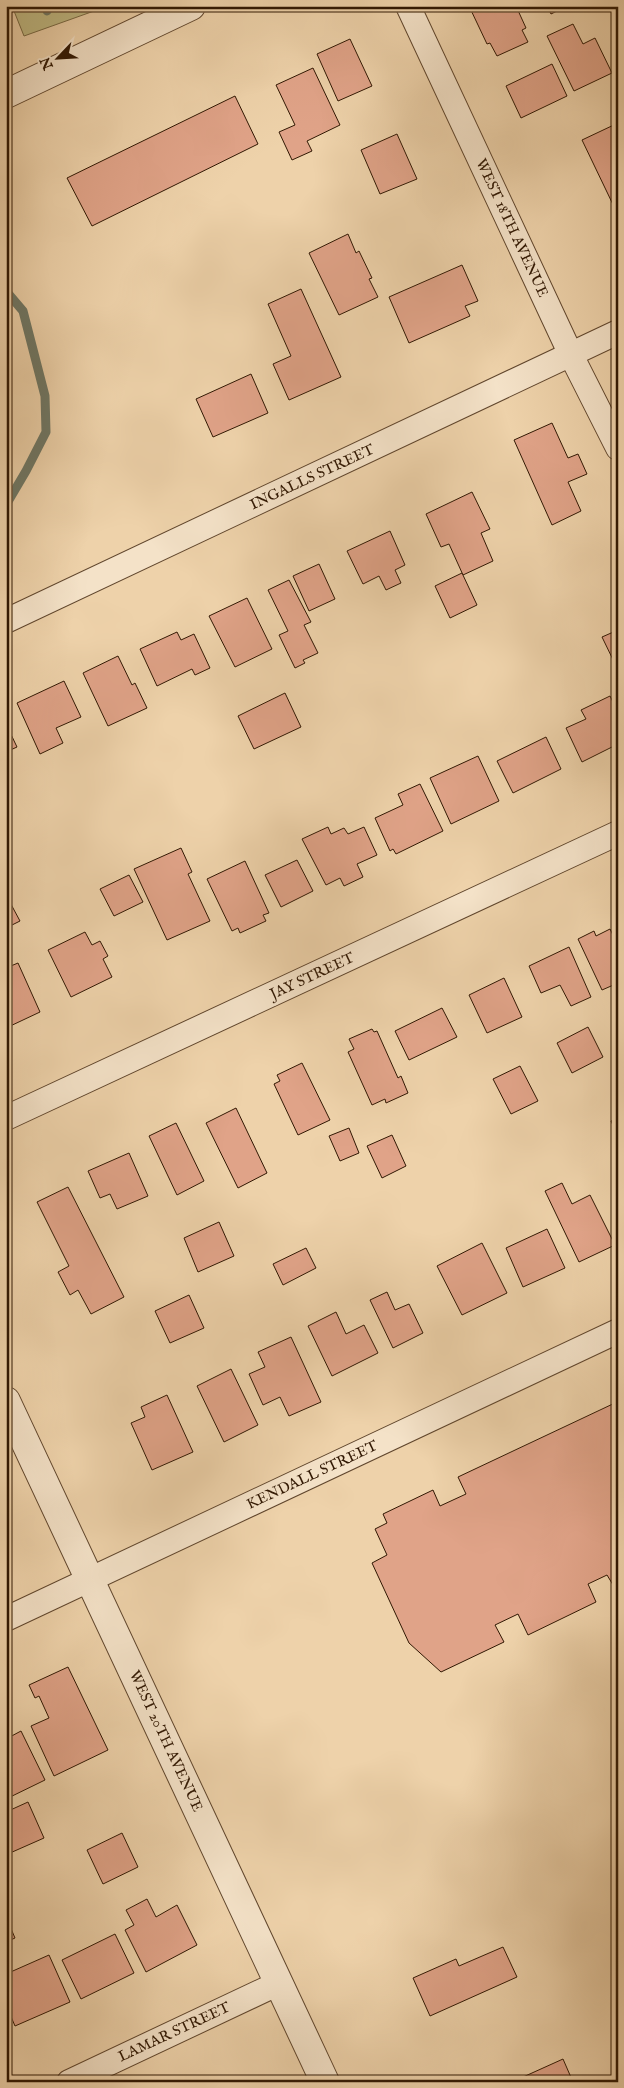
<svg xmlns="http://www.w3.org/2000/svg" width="624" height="2088" font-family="'IM FELL English',serif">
	<rect width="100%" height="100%" fill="#eed2aa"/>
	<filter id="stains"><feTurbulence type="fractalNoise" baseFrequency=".004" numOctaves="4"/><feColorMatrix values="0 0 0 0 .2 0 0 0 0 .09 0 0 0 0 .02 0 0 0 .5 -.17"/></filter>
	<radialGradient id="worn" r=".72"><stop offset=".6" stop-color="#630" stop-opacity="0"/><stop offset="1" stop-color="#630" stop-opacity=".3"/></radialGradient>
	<path fill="#c0ba84" stroke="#786944" d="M 12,6 L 108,6 L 24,36 Z"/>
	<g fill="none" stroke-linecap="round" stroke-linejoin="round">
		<g stroke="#6f7866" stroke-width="9">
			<path d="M 47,11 L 50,6"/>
			<path d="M 6,291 L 23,311 L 45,396 L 46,432 L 26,471 L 6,505"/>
		</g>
	</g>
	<g fill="#e0a388" stroke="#311803">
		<path d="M 469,6 L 516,6 L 526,28 L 522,30 L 528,42 L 497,56 L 490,43 L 487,44 Z"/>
		<path d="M 547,6 L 567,6 L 551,14 Z"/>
		<path d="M 573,24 L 583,44 L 595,38 L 612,73 L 574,91 L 547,36 Z"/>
		<path d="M 350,39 L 372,86 L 338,101 L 317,54 Z"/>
		<path d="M 552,64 L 567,96 L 521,118 L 506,86 Z"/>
		<path d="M 313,68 L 340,125 L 307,141 L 312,151 L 292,160 L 279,132 L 295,125 L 276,85 Z"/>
		<path d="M 235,96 L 258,144 L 92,226 L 67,178 Z"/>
		<path d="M 618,123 L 618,215 L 582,140 Z"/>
		<path d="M 397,134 L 417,179 L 380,194 L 361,150 Z"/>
		<path d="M 348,234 L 356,253 L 359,251 L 372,278 L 369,279 L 378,297 L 339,315 L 309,253 Z"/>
		<path d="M 462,265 L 478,301 L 465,306 L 470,316 L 409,343 L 389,297 Z"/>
		<path d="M 301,289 L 341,377 L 289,400 L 273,364 L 291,356 L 268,304 Z"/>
		<path d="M 251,374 L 268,413 L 213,437 L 196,399 Z"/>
		<path d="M 552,423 L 568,458 L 578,454 L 587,474 L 568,482 L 581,511 L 552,525 L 514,440 Z"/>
		<path d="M 472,492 L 490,529 L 481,533 L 493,561 L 463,575 L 449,544 L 441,547 L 426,514 Z"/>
		<path d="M 390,531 L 405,565 L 395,570 L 401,583 L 386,590 L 379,576 L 363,584 L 347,551 Z"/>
		<path d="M 319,564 L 335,599 L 309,611 L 293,576 Z"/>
		<path d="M 462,573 L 477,605 L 450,618 L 435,586 Z"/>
		<path d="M 289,580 L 311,622 L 304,625 L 318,653 L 303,660 L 305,663 L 295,668 L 279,635 L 288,631 L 268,590 Z"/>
		<path d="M 247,598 L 272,649 L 235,667 L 209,616 Z"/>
		<path d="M 618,630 L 618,670 L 602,637 Z"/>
		<path d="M 177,632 L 181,640 L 194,634 L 210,668 L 195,675 L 192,669 L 157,686 L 140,649 Z"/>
		<path d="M 118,656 L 132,685 L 135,683 L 147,708 L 108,726 L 83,673 Z"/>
		<path d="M 64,681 L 81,717 L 56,728 L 63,743 L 40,754 L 17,703 Z"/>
		<path d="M 285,693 L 301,727 L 254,749 L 238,716 Z"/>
		<path d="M 610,696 L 618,712 L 618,744 L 582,762 L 566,728 L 586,719 L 581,710 Z"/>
		<path d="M 6,724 L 17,747 L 6,752 Z"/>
		<path d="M 546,737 L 561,769 L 513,793 L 497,761 Z"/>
		<path d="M 478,756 L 499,801 L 451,824 L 430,778 Z"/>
		<path d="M 420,784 L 443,831 L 396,854 L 393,849 L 390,851 L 375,818 L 403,805 L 398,794 Z"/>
		<path d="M 328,827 L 331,834 L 344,828 L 348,834 L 364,827 L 377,855 L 357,864 L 363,877 L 344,886 L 340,878 L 326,885 L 302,839 Z"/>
		<path d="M 181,848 L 192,872 L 188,874 L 210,921 L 167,940 L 134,869 Z"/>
		<path d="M 297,860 L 313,891 L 281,907 L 265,875 Z"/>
		<path d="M 245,861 L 269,913 L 263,915 L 266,921 L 240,933 L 238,928 L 232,931 L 207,879 Z"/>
		<path d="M 129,875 L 143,902 L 114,916 L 100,889 Z"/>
		<path d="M 6,895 L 20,921 L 6,928 Z"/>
		<path d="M 610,929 L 618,945 L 618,983 L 602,990 L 578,939 L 594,931 L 596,936 Z"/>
		<path d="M 85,932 L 92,945 L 100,941 L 108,956 L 103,959 L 112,977 L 71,997 L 48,950 Z"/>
		<path d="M 569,947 L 591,997 L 571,1006 L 560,985 L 541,993 L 529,966 Z"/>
		<path d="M 18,963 L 40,1012 L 6,1028 L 6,968 Z"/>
		<path d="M 504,978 L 522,1017 L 487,1033 L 469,995 Z"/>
		<path d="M 442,1008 L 457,1037 L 409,1060 L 395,1031 Z"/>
		<path d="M 588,1027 L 603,1057 L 572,1073 L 557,1043 Z"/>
		<path d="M 372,1029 L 374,1032 L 377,1031 L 398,1078 L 401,1076 L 408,1093 L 386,1103 L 385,1099 L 372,1105 L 348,1052 L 354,1049 L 349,1039 Z"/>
		<path d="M 302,1063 L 330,1120 L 298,1135 L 274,1084 L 280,1081 L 277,1075 Z"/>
		<path d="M 520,1066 L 538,1101 L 511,1114 L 493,1079 Z"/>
		<path d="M 236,1108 L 267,1173 L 238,1188 L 206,1123 Z"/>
		<path d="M 618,1118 L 618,1136 L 611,1121 Z"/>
		<path d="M 176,1123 L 204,1181 L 177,1195 L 149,1136 Z"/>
		<path d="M 349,1128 L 359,1153 L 340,1161 L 329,1136 Z"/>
		<path d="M 392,1135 L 406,1166 L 382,1178 L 367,1146 Z"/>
		<path d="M 129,1153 L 148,1196 L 117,1209 L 110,1194 L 100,1198 L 88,1171 Z"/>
		<path d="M 562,1183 L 572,1204 L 590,1195 L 615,1245 L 579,1262 L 545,1191 Z"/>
		<path d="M 68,1187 L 124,1297 L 91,1314 L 78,1290 L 70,1295 L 58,1272 L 69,1266 L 37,1202 Z"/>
		<path d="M 219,1222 L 234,1256 L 198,1272 L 184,1238 Z"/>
		<path d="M 547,1229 L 565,1268 L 523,1287 L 506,1248 Z"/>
		<path d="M 482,1243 L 507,1293 L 462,1315 L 437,1266 Z"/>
		<path d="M 306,1248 L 316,1268 L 283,1285 L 273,1264 Z"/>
		<path d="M 387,1292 L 395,1310 L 409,1304 L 423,1333 L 393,1348 L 370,1300 Z"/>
		<path d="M 189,1295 L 204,1328 L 170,1343 L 155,1311 Z"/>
		<path d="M 336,1312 L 346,1334 L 364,1325 L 378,1353 L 332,1376 L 308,1326 Z"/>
		<path d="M 291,1337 L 321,1402 L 289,1416 L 280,1397 L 263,1405 L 249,1374 L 265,1367 L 258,1352 Z"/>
		<path d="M 231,1369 L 258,1425 L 224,1442 L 197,1386 Z"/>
		<path d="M 167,1395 L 193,1452 L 152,1470 L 131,1423 L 145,1417 L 141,1407 Z"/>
		<path d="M 617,1402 L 618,1593 L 607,1575 L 588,1584 L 596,1602 L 528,1635 L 518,1614 L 495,1625 L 504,1642 L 441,1672 L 409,1643 L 372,1563 L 387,1555 L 375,1529 L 387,1523 L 383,1514 L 433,1490 L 440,1506 L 466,1494 L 458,1477 Z"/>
		<path d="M 68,1667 L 108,1750 L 54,1776 L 31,1726 L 49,1718 L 39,1696 L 35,1698 L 29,1685 Z"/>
		<path d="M 21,1731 L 45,1780 L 6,1799 L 6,1739 Z"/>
		<path d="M 28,1802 L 44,1838 L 10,1853 L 6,1843 L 6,1812 Z"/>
		<path d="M 122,1833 L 138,1867 L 103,1884 L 87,1850 Z"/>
		<path d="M 147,1899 L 156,1917 L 177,1905 L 197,1945 L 146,1972 L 125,1930 L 134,1925 L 126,1910 Z"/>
		<path d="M 6,1917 L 15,1938 L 6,1942 Z"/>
		<path d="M 115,1934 L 134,1973 L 81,1999 L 62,1960 Z"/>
		<path d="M 503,1947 L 517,1977 L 430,2016 L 413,1978 L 456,1959 L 459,1966 Z"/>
		<path d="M 49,1955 L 70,2002 L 15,2026 L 6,2005 L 6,1974 Z"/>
		<path d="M 563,2059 L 573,2082 L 512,2082 Z"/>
	</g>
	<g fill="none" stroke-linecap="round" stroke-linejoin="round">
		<defs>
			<g id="minor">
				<path d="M 408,6 L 571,355 L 618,448"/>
				<path d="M 6,621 L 618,332"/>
				<path d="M 6,1118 L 618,833"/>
				<path d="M 6,1619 L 618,1331"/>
				<path d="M 69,2082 L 279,1983"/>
			</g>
			<g id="tertiary">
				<path d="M 6,94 L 191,6"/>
				<path d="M 6,1401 L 325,2082"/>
			</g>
		</defs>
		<use href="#minor" stroke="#60462d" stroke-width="26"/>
		<use href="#tertiary" stroke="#60462d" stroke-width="30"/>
		<use href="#minor" stroke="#f4e2c8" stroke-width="24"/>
		<use href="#tertiary" stroke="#f4e2c8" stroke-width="28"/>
	</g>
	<g text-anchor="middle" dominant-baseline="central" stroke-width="5" stroke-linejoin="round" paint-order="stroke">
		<g font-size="15" fill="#311803" stroke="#f4e2c8">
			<text transform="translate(512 228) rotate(65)">WEST 18TH AVENUE</text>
			<text transform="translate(312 477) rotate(-25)">INGALLS STREET</text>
			<text transform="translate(312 976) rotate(-25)">JAY STREET</text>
			<text transform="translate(312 1475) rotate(-25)">KENDALL STREET</text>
			<text transform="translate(166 1741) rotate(65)">WEST 20TH AVENUE</text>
			<text transform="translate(174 2032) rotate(-25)">LAMAR STREET</text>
		</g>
	</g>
	<rect width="624" height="2088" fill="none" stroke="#eed2aa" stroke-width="25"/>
	<rect x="8" y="8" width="609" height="2073" fill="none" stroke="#311803" stroke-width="2.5"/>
	<rect x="12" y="12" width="599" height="2063" fill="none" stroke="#311803"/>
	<g transform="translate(58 58) rotate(245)" stroke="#f4e2c8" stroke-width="4" paint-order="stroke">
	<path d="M0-4L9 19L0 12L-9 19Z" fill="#311803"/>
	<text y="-8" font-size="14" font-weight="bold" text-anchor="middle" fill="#311803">N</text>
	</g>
	<rect width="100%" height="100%" filter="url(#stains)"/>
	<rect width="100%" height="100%" fill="url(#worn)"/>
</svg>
